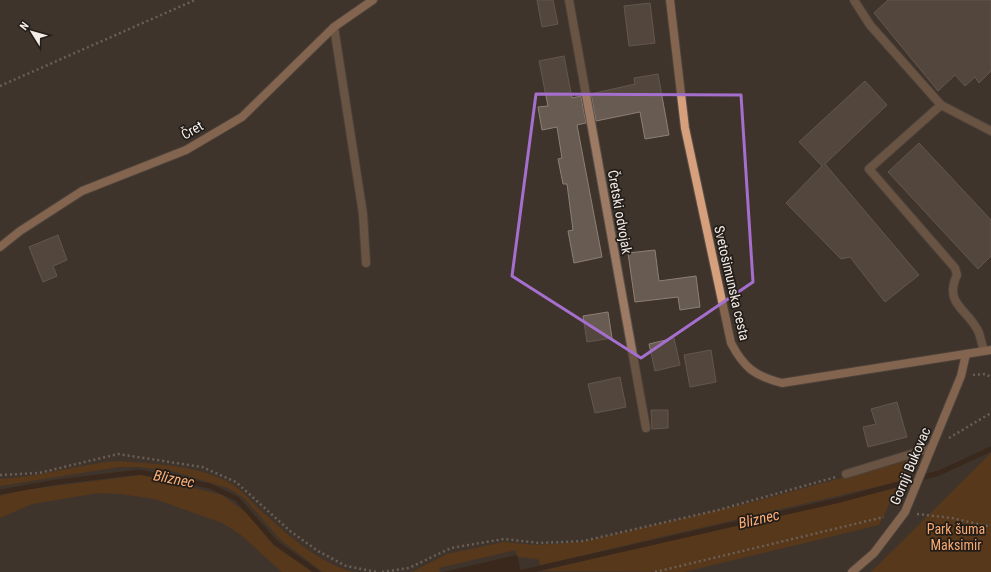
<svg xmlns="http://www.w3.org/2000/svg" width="991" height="572" font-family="'Roboto Condensed',sans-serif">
	<rect width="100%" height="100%" fill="#3f342c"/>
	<g fill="#763c05">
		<path d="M 991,453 L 991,572 L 871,572 Z"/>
		<path d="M 909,460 L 901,481 L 541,565 L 538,559 L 518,557 L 515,550 L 439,568 L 440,572 L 412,572 L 447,554 L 504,542 L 536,545 L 582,542 L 745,504 Z"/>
		<path d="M 116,461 C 152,464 192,464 226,481 C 238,486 249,499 258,508 C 286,533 316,562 353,572 L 323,572 L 281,540 L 244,498 L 228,488 L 172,471 L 138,467 L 119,467 L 0,486 L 0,479 C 39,477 77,465 116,461 Z"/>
		<path d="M 142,475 L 222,495 L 248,514 L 273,545 L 312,572 L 282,572 L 240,534 L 222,523 L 155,499 L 121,494 L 98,493 L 32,504 L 0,518 L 0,496 L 24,490 Z"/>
		<path d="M 897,488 L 879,525 L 684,572 L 541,571 Z"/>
	</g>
	<path fill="#311907" d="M 517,555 L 521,572 L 443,572 Z"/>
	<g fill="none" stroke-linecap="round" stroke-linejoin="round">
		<g stroke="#311907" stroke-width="5">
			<path d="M 0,492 L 57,482 L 139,472 L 210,486 L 237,499 L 276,543 L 317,572"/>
			<path d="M 523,572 L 840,500 L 939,473 L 991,449"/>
		</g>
	</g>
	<g fill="#685b52" stroke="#8d7f76">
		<path d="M 537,0 L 553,0 L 558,24 L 542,27 Z"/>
		<path d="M 888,0 L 991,0 L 991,71 L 979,83 L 975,77 L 965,86 L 955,75 L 938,91 L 874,13 Z"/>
		<path d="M 650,3 L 655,43 L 629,46 L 624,6 Z"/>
		<path d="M 564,56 L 572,98 L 581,96 L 586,123 L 577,125 L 602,257 L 574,263 L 568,231 L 573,230 L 567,184 L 563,184 L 558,159 L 562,158 L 557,127 L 542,130 L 538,107 L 548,106 L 539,61 Z"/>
		<path d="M 658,74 L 669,135 L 645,139 L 640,112 L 596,121 L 591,94 L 635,84 L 634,78 Z"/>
		<path d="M 865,81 L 887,105 L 825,164 L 919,275 L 885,302 L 850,257 L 841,259 L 786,203 L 822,166 L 799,142 Z"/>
		<path d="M 919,143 L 991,220 L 991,256 L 978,269 L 888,172 Z"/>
		<path d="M 58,235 L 67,260 L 53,266 L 57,276 L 43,282 L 29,247 Z"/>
		<path d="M 655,250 L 659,281 L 696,276 L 700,307 L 680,310 L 678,297 L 635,302 L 628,253 Z"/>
		<path d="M 608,312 L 612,338 L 587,342 L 583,316 Z"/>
		<path d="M 674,338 L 680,365 L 655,371 L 649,344 Z"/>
		<path d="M 711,350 L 716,382 L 690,387 L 684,355 Z"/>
		<path d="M 620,377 L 626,407 L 595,413 L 588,384 Z"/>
		<path d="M 897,402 L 907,437 L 868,447 L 863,427 L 876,424 L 871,409 Z"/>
		<path d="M 651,410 L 668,410 L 668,428 L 652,429 Z"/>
	</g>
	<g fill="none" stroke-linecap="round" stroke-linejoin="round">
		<defs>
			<g id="lane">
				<path d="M 854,0 L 870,25 L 941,105 L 991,131"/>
				<path d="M 334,27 L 363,214 L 366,263"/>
				<path d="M 941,105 L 869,169 L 955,268 L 957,275 C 943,305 969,309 979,333 C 981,339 982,345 984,351"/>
				<path d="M 846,474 L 931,448"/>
			</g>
			<path id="street" d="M 569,0 L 646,428"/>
			<g id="secondary">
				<path d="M 670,0 L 685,128 L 731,343 C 744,368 755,376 782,383 L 991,350"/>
				<path d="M 0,247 L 20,231 L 82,191 L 186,150 L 242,117 L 334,27 L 373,0"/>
				<path d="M 852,572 L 874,553 L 905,512 L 961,376 L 966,354"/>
			</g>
		</defs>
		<use href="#lane" stroke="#5c514a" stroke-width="10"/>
		<use href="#street" stroke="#5c514a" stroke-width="10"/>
		<use href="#secondary" stroke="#5c514a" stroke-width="10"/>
		<g stroke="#9c938c" stroke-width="2.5" stroke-dasharray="2 3" stroke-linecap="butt">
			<path d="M 0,86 L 195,0"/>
			<path d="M 973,375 L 985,374 L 991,377"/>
			<path d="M 949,438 L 991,413"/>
			<path d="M 0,475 L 39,473 L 118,454 L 202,467 L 236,482 L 290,531 L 318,551 L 346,566 L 377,572"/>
			<path d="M 917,514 L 952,518 L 986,526 L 991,525"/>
			<path d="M 382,572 L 409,568 L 451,548 L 504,539 L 539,543 L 583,541 L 718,510 L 836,477"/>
			<path d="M 655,572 L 884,517"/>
		</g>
		<use href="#lane" stroke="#9c7a63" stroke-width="8"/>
		<use href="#street" stroke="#9c7a63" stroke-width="8"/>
		<use href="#secondary" stroke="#d5a07b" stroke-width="8"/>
	</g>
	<path d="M0 0H991V572H0ZM 536,94 L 741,95 L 753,282 L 641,358 L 512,276 Z" fill="#3f342c" fill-opacity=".55" fill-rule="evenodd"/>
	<path fill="none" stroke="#a56fcd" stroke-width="3" stroke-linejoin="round" d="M 536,94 L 741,95 L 753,282 L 641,358 L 512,276 Z"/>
	<g text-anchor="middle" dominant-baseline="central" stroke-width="3.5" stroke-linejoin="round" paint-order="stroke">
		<g font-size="14" fill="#f3ebe6" stroke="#221d19">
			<text transform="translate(192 130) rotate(-30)">Čret</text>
			<text transform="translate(620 212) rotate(80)">Čretski odvojak</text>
			<text transform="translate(732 283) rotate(77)">Svetošimunska cesta</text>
			<text transform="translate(910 466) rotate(-67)">Gornji Bukovac</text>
		</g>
		<g font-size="14" fill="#faa970" stroke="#221d19">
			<text x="956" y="529">Park šuma<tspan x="956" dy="16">Maksimir</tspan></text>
		</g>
		<g font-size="15" font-style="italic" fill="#fdac73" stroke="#221d19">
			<text transform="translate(174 479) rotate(11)">Bliznec</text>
			<text transform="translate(759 519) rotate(-13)">Bliznec</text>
		</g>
	</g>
	<g transform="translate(32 32) rotate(307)" stroke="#221d19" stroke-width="3" paint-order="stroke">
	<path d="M0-3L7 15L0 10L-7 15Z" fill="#f3ebe6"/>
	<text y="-6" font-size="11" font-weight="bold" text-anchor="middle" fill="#f3ebe6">N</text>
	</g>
</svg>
